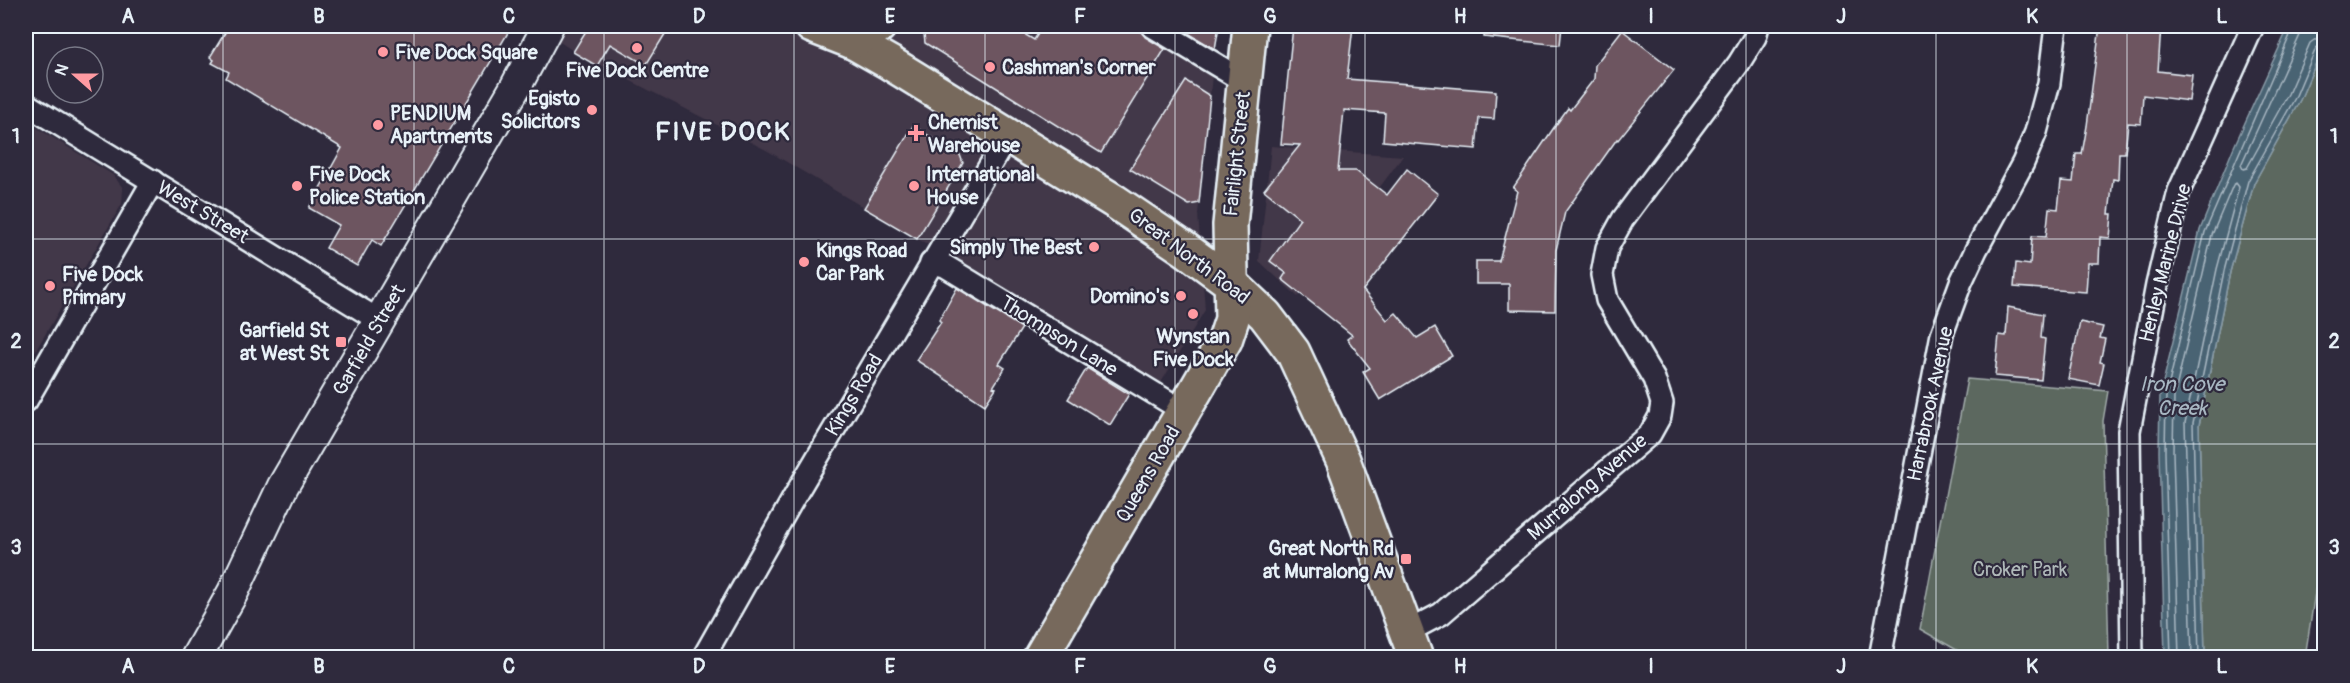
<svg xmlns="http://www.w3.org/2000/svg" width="2350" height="683" font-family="Pangolin,sans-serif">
	<rect width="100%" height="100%" fill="#2f2a3d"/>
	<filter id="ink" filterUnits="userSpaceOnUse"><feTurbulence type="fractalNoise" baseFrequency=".0167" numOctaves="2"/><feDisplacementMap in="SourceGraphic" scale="12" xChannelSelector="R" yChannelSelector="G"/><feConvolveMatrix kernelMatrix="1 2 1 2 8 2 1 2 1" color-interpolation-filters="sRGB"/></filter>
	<g filter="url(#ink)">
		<g fill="#423748">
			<path d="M 535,26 L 1217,26 L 1198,214 L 1205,310 L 1159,386 L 960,260 L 917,239 L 768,151 L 578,54 Z"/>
			<path d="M 26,121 L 113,175 L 123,188 L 122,204 L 26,367 Z"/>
			<path d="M 1271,146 L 1403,156 L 1298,297 L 1259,261 Z"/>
		</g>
		<g fill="#5b685e" stroke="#a2acab" stroke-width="1.5">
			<path d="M 2324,44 L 2324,553 L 2321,554 L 2305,657 L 2205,658 L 2199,425 L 2230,272 L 2254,183 L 2300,100 Z"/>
			<path d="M 1967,379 L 2108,391 L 2103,421 L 2109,657 L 1969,657 L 1920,629 Z"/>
		</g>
		<path fill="#4a6373" stroke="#899ca8" stroke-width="1.5" d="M 2289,26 L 2324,26 L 2324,44 L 2300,100 L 2254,183 L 2230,272 L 2199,425 L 2205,657 L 2165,657 L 2159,452 L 2160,395 L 2200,230 L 2233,149 Z"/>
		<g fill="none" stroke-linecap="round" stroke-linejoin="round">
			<g stroke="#a9b8c3" stroke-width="1.5">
				<path d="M 2302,26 L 2301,33 L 2241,165 L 2243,169 L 2247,168 L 2288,94 L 2310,43 L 2317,38 L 2324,37"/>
				<path d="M 2171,658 L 2165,452 L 2166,396 L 2205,232 L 2294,26"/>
				<path d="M 2179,658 L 2173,452 L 2174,397 L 2212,235 L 2233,185 L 2236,183 L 2239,187 L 2217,269 L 2185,423 L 2192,658"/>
				<path d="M 2199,658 L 2193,423 L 2224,271 L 2248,181 L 2295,98 L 2316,48 L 2324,44"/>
			</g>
		</g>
		<g fill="#6d5560" stroke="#e8f1f8" stroke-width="1.5">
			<path d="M 229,26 L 512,26 L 381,246 L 372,240 L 357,266 L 326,248 L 339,225 L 309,208 L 342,148 L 226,78 L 229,72 L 212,63 L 214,60 L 210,57 Z"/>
			<path d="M 589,26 L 670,26 L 646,65 L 610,44 L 597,66 L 573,52 Z"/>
			<path d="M 937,26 L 1011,26 L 1034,40 L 1043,26 L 1139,26 L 1145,37 L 1165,49 L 1101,153 L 925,43 L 924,34 Z"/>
			<path d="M 1176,26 L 1219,26 L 1215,49 Z"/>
			<path d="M 1293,26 L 1353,26 L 1347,79 L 1496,91 L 1494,119 L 1479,118 L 1476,149 L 1383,141 L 1385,113 L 1344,110 L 1338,171 L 1356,171 L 1387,195 L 1407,169 L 1438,194 L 1363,290 L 1387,320 L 1396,313 L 1417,338 L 1435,327 L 1452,356 L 1380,400 L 1363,372 L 1370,368 L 1347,339 L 1352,335 L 1282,279 L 1286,273 L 1270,261 L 1300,219 L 1264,190 L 1300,145 L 1281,144 Z"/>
			<path d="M 1484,26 L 1562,26 L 1560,45 L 1484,37 Z"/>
			<path d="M 2100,26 L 2161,26 L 2158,71 L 2192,75 L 2189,101 L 2143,95 L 2141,124 L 2128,123 L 2125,153 L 2119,153 L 2118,180 L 2113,179 L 2109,214 L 2112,214 L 2110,238 L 2100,237 L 2099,263 L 2088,263 L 2086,292 L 2014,287 L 2016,263 L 2030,265 L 2032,236 L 2046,237 L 2049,208 L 2058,209 L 2061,181 L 2073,182 L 2076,154 L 2082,154 L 2087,126 Z"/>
			<path d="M 1622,30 L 1674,70 L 1618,140 L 1617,139 L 1565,212 L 1556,250 L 1555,311 L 1509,310 L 1509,284 L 1476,284 L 1476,261 L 1499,261 L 1517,191 L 1513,188 L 1553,129 L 1568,108 L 1570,110 L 1594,79 L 1595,65 Z"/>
			<path d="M 1186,81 L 1210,96 L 1199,203 L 1189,205 L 1130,169 Z"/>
			<path d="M 913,126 L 960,155 L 963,163 L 917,239 L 864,208 Z"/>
			<path d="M 957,288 L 1022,328 L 999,364 L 1005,368 L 993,387 L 996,388 L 985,405 L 916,360 L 941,322 L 939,320 Z"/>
			<path d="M 2008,307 L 2043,314 L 2041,338 L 2045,339 L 2041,380 L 1995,376 L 1999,335 L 2006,336 Z"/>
			<path d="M 2080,322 L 2103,327 L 2100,338 L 2105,339 L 2100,362 L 2104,363 L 2099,385 L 2068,379 Z"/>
			<path d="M 1087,368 L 1129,394 L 1110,425 L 1068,399 Z"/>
		</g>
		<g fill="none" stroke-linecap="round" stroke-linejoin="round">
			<defs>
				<g id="street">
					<path d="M 1152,26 L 1245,82"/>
					<path d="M 26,104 L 380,321"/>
					<path d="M 931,263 L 945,266 L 1185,412"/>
					<path d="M 26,401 L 153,181"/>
					<path d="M 1407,632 L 1441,614 L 1650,434 L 1660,416 L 1662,403 L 1654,379 L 1607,300 L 1602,275 L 1607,248 L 1623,219 L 1739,63 L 1755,37 L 1758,26"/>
					<path d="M 703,658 L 797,492 L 1008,135"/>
					<path d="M 1880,658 L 1942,334 L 1961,282 L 1976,250 L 2023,163 L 2036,132 L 2049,83 L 2056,26"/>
					<path d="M 2132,658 L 2129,431 L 2157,285 L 2179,191 L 2253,26"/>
				</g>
				<path id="secondary" d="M 196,658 L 233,592 L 283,486 L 516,86 L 548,26"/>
				<g id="primary">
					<path d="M 812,26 L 853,42 L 890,63 L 1114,201 L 1185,249 L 1231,283 L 1265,315 L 1293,352 L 1343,460 L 1416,658"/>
					<path d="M 853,42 L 879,26"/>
					<path d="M 1040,658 L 1225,340 L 1232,319 L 1230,225 L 1250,26"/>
				</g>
			</defs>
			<use href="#street" stroke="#e8f1f8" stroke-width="26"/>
			<use href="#secondary" stroke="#e8f1f8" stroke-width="34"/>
			<use href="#primary" stroke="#e8f1f8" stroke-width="38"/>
			<use href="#street" stroke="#2f2a3d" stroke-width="21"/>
			<use href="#secondary" stroke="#2f2a3d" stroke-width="30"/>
			<use href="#primary" stroke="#77695c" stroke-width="33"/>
		</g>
	</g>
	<path fill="none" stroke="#e8f1f8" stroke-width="1.5" stroke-opacity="0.55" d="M 223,26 L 223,658M 414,26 L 414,658M 604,26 L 604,658M 794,26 L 794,658M 985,26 L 985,658M 1175,26 L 1175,658M 1365,26 L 1365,658M 1556,26 L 1556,658M 1746,26 L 1746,658M 1936,26 L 1936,658M 2127,26 L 2127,658M 26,239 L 2324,239M 26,444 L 2324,444"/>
	<g fill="#ff9aa2" stroke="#2f2a3d" stroke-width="2">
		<circle cx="637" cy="48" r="6"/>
		<circle cx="383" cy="52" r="6"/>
		<circle cx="990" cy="67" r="6"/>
		<circle cx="592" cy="110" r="6"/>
		<circle cx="378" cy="125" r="6"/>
		<path d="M913 124h6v6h6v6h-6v6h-6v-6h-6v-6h6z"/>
		<circle cx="297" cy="186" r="6"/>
		<circle cx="914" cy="186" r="6"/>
		<circle cx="1094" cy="247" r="6"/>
		<circle cx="804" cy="262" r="6"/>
		<circle cx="50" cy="286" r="6"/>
		<circle cx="1181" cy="296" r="6"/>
		<circle cx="1193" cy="314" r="6"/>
		<rect x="335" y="336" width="12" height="12" rx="3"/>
		<rect x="1400" y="553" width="12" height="12" rx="3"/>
	</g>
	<g text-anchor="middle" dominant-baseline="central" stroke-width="4.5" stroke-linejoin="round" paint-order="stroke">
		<g font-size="20" font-weight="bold" fill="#e8f1f8" stroke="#2f2a3d" text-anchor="start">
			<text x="395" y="52">Five Dock Square</text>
			<text x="1002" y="67">Cashman's Corner</text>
			<text x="637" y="70" text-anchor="middle">Five Dock Centre</text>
			<text x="580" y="98" text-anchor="end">Egisto<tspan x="580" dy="23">Solicitors</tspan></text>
			<text x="390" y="113">PENDIUM<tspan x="390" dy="23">Apartments</tspan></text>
			<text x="928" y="122">Chemist<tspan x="928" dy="23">Warehouse</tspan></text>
			<text x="309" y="174">Five Dock<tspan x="309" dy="23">Police Station</tspan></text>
			<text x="926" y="174">International<tspan x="926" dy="23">House</tspan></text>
			<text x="1082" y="247" text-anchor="end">Simply The Best</text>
			<text x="816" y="250">Kings Road<tspan x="816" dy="23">Car Park</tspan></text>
			<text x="62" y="274">Five Dock<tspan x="62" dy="23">Primary</tspan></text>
			<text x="1169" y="296" text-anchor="end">Domino's</text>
			<text x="329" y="330" text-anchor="end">Garfield St<tspan x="329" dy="23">at West St</tspan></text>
			<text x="1193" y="336" text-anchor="middle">Wynstan<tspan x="1193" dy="23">Five Dock</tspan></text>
			<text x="1394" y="548" text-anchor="end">Great North Rd<tspan x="1394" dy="23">at Murralong Av</tspan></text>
		</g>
		<g font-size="20" fill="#e8f1f8" stroke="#2f2a3d">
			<text transform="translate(1237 154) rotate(-84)">Fairlight Street</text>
			<text transform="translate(203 212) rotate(31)">West Street</text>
			<text transform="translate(1189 256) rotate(37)">Great North Road</text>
			<text transform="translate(2165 263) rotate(-76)">Henley Marine Drive</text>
			<text transform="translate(1059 336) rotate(32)">Thompson Lane</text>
			<text transform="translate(369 340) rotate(-60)">Garfield Street</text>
			<text transform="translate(854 395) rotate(-59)">Kings Road</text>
			<text transform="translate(1930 404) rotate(-78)">Harrabrook Avenue</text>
			<text transform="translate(1148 474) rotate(-60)">Queens Road</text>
			<text transform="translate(1587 487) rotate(-41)">Murralong Avenue</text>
		</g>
		<g font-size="20" fill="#b0baba" stroke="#2f2a3d">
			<text x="2020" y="569">Croker Park</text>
		</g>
		<g font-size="21" font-style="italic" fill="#a9b8c3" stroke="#2f2a3d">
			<text x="2182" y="384">Iron Cove<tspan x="2182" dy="24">Creek</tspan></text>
		</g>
		<g font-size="26" font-weight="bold" letter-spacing="1.5" fill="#e8f1f8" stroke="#2f2a3d">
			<text x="723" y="132">FIVE DOCK</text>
		</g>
	</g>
	<rect width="2350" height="683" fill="none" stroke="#2f2a3d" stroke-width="66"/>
	<g transform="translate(75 75) rotate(291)"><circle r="28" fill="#2f2a3d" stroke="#797a88" stroke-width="1.5"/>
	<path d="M0-4.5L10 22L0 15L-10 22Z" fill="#ff9aa2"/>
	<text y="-9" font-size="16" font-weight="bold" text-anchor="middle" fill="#e8f1f8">N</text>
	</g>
	<rect x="33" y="33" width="2284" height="617" fill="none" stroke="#e8f1f8" stroke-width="2"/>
	<g font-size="20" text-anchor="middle" font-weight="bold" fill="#e8f1f8">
		<text x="128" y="23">A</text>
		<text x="319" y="23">B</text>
		<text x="509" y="23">C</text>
		<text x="699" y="23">D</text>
		<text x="890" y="23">E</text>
		<text x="1080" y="23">F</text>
		<text x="1270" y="23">G</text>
		<text x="1460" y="23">H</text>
		<text x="1651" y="23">I</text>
		<text x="1841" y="23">J</text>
		<text x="2032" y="23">K</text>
		<text x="2222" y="23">L</text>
		<text x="16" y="143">1</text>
		<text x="2334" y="143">1</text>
		<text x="16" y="348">2</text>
		<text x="2334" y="348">2</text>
		<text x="16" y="554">3</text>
		<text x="2334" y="554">3</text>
		<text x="128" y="673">A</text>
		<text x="319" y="673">B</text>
		<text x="509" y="673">C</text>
		<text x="699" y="673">D</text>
		<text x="890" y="673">E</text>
		<text x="1080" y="673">F</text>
		<text x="1270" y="673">G</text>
		<text x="1460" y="673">H</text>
		<text x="1651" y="673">I</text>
		<text x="1841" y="673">J</text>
		<text x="2032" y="673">K</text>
		<text x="2222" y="673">L</text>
	</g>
</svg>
